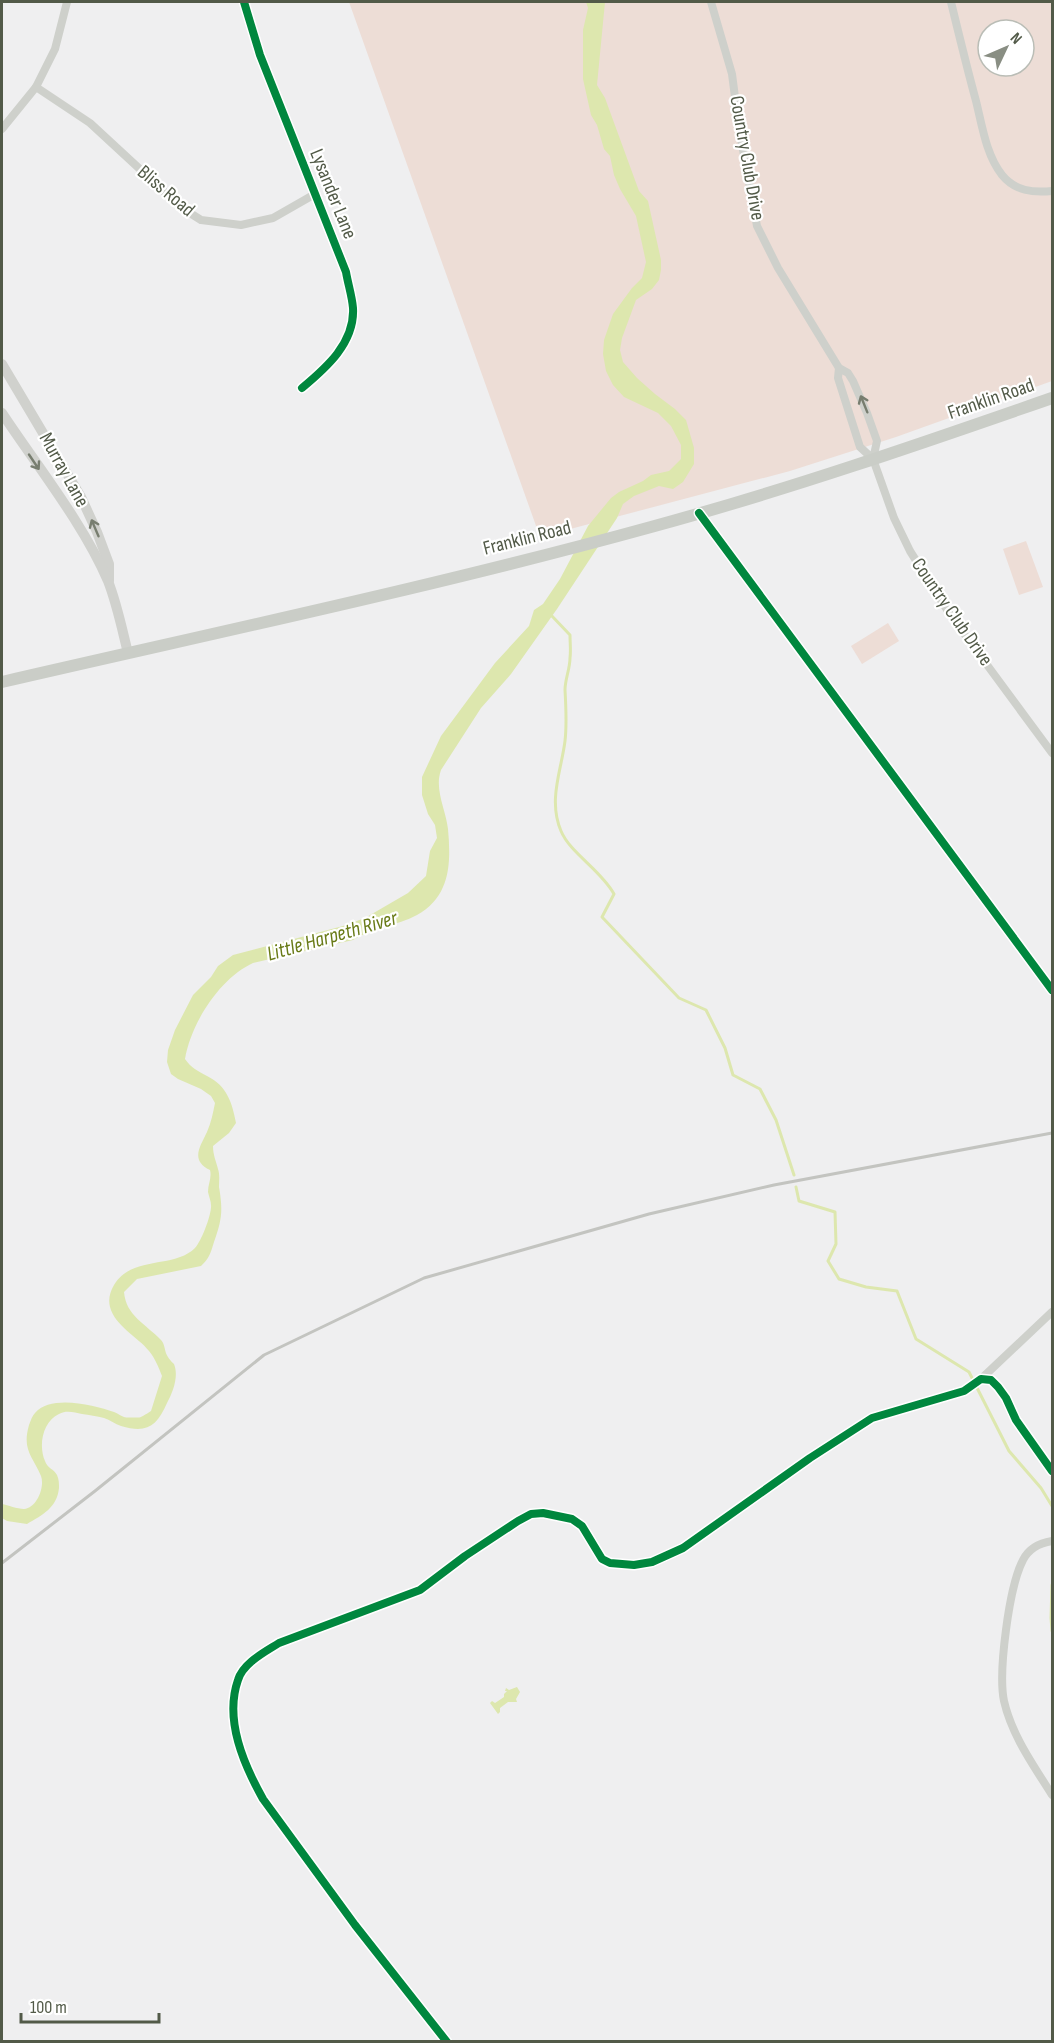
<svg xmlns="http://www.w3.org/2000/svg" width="1054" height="2043" font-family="'Sofia Sans Condensed',sans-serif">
	<rect width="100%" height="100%" fill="#efeff0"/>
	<g fill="#edddd6" fill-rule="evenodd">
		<path d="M 349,2 L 1052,2 L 1052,381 L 896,437 L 790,471 L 540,537 ZM 988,30 L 1024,30 L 1024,66 L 988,66 Z"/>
		<path d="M 1026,541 L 1043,587 L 1019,595 L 1003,549 Z"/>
		<path d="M 888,623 L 899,641 L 862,664 L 851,646 Z"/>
	</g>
	<g fill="#dde7ae">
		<path d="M 586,2 L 605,2 L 597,85 L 605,98 L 639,191 L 648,201 L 661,260 L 661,270 L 659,280 L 652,289 L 636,300 L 622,338 L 620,350 L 623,362 L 637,378 L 655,394 L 675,409 L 686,420 L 694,448 L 694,464 L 683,482 L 673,489 L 659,486 L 634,496 L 623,504 L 617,518 L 557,609 L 511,674 L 481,708 L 441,770 C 434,789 446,810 448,829 C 451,862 451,896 417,915 C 397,926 372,928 353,940 L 253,963 C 220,978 191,1023 185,1059 C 191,1068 198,1071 207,1076 C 227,1086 232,1102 236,1123 L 229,1133 L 213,1146 C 213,1155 216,1161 218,1169 C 220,1175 219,1181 219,1187 C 223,1210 222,1220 214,1242 C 211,1252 209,1259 201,1266 L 137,1279 L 124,1292 C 126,1316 146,1324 161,1340 C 167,1347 162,1353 174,1364 C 179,1376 173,1392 167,1403 C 157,1426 147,1434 121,1426 C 115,1424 110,1420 104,1418 C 97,1416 89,1415 82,1414 C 74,1412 66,1410 59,1414 C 43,1421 38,1445 45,1461 C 47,1468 54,1469 57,1475 C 59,1479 59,1484 59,1488 C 57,1508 42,1515 27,1524 L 7,1521 L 2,1518 L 2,1504 C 8,1505 17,1509 24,1509 C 37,1508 45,1487 41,1476 C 32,1455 22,1450 29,1425 C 31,1420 32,1416 35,1413 C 51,1394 94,1405 114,1412 C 121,1415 126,1420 135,1419 C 141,1418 146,1414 151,1411 L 162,1376 C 159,1368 155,1358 149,1351 C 138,1337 115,1326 110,1307 C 108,1299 110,1292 114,1285 C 132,1255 174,1269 195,1248 C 201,1242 212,1214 211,1205 C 211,1201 209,1197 208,1192 C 208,1184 212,1178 210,1170 C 190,1160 200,1147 207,1132 C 211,1123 213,1113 215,1103 L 211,1096 L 201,1089 L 178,1079 L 171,1074 L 167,1062 L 168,1050 L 175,1030 L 193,995 L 211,977 L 218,966 L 233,955 L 343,926 L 365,918 L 408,893 L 426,876 L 430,851 L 437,838 L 435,825 L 428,814 L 422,795 L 422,777 L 441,736 L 495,663 L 529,626 L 534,610 L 543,604 L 560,579 L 588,526 L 611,498 L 619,492 L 643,481 L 651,475 L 669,471 L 681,459 L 681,445 L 671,426 L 658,413 L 624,397 L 613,385 L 606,371 L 603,354 L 604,340 L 613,314 L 632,288 L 642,278 L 646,262 L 636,216 L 620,189 L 614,175 L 610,156 L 604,149 L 597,125 L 591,115 L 583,79 L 583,30 L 588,8 Z"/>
		<path d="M 517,1687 L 520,1692 L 516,1699 L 517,1702 L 508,1702 L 500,1708 L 500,1712 L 498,1714 L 490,1703 L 492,1701 L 495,1703 L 504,1697 L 504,1694 L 507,1691 L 505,1691 L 506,1688 L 509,1690 Z"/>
	</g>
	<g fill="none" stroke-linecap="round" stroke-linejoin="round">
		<g stroke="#dde7ae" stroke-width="3">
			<path d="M 551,615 L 570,635 C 570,643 571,651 570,658 C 570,669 565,679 565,690 C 566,707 567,724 565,741 C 561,772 548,800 561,831 C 570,853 601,870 614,894 L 602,917 L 679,998 L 706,1010 L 725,1048 L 733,1075 L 760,1089 L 776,1120 L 794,1175"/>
			<path d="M 796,1187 L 799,1201 L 835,1212 L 836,1244 L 828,1261 L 839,1279 L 866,1287 L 897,1291 L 916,1339 L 969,1372 L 1009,1451 L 1041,1488 L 1052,1506"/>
			<path d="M 125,1419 L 139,1419"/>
			<path d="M 1052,1585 L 1051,1618 L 1052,1631"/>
		</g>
		<g stroke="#ced0cb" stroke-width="8">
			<path d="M 244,2 L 260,55 L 346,272 C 348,284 352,296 353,308 C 355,343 326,368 302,388"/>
			<path d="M 711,2 L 732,74 L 739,128 L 757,226 L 778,268 L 839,368"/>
			<path d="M 951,2 C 959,35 967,68 976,101 C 982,125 986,155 1002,175 C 1015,191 1033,193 1052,191"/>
			<path d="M 36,87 L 90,123 L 182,208 L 201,220 L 241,225 L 273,218 L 315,194"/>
			<path d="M 2,129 L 36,87 L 55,49 L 67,2"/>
			<path d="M 873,459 L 877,441 L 867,413 L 853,381 L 848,373 L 839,368 L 838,378 L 860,447 L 873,459 L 894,518 L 910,551 L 951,616 L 1052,753"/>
			<path d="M 699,513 L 1052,990"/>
			<path d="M 981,1379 L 1052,1312"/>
			<path d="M 1052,1541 C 1040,1543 1029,1548 1023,1560 C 1009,1587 998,1672 1004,1701 C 1012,1736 1034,1766 1052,1795"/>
			<path d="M 447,2042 L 355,1925 L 263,1799 C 244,1765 224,1720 238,1680 C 243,1663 265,1652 279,1643 L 420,1590 L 465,1556 L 518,1521 L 531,1514 L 543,1513 L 572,1519 L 582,1526 L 602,1559 L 610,1563 L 634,1565 L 652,1562 L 683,1548 L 810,1458 L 872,1418 L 964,1391 L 981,1379 L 991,1380 L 998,1387 L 1006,1398 L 1016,1420 L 1052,1471"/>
		</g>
		<g stroke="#d0d1cd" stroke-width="10">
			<path d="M 2,364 L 81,497 L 97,532 L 109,564 L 109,581"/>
			<path d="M 2,413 C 37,466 83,523 108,581 C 117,604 122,629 128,653"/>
		</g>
		<path stroke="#cacdc7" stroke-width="12" d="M 2,682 C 218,632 437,586 651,527 C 787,490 920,444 1052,398"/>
		<path stroke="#c3c4c0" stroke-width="3" d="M 2,1563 L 95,1491 L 264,1355 L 424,1278 L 649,1214 L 774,1185 L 1052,1133"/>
		<defs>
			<g id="cycleway">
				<path d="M 244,2 L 260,55 L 346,272 C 348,284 352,296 353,308 C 355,343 326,368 302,388"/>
				<path d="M 699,513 L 1052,990"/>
				<path d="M 447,2042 L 355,1925 L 263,1799 C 244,1765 224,1720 238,1680 C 243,1663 265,1652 279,1643 L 420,1590 L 465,1556 L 518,1521 L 531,1514 L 543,1513 L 572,1519 L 582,1526 L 602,1559 L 610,1563 L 634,1565 L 652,1562 L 683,1548 L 810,1458 L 872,1418 L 964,1391 L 981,1379 L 991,1380 L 998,1387 L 1006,1398 L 1016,1420 L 1052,1471"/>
			</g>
		</defs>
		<use href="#cycleway" stroke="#fff" stroke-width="11"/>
		<use href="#cycleway" stroke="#00873e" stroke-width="8"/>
	</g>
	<defs><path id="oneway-shaft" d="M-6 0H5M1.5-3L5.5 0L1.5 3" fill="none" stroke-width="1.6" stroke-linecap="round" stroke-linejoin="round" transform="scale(1.5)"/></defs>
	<use stroke="#777d6f" href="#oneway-shaft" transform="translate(864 404) rotate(-112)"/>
	<g stroke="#787e70">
		<use href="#oneway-shaft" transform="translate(34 462) rotate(56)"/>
		<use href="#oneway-shaft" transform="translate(95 528) rotate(-113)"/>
	</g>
	<g text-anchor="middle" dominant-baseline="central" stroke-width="4.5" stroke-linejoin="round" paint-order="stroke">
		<g font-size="20" fill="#525a48" stroke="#fff">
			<text transform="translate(747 158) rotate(80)">Country Club Drive</text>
			<text transform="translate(166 191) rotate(40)">Bliss Road</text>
			<text transform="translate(333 194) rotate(68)">Lysander Lane</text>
			<text transform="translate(991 399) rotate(-19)">Franklin Road</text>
			<text transform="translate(64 470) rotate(61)">Murray Lane</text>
			<text transform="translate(527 538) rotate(-14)">Franklin Road</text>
			<text transform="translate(952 612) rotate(55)">Country Club Drive</text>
		</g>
		<g font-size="21" font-style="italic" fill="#687a16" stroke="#fff">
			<text transform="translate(332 936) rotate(-16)">Little Harpeth River</text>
		</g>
	</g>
	<rect width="1054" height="2043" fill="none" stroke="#525a48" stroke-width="6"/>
	<g transform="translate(1006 48) rotate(46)"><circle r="28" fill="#ffffff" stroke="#babdb6" stroke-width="1.5"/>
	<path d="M0-4.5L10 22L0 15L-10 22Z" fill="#898e83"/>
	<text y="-9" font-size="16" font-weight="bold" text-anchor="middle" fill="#525a48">N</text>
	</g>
	<path d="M21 2013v9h138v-9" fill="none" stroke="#525a48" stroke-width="3"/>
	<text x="30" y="2013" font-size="18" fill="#525a48" stroke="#ffffff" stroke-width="4.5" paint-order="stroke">100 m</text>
</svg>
